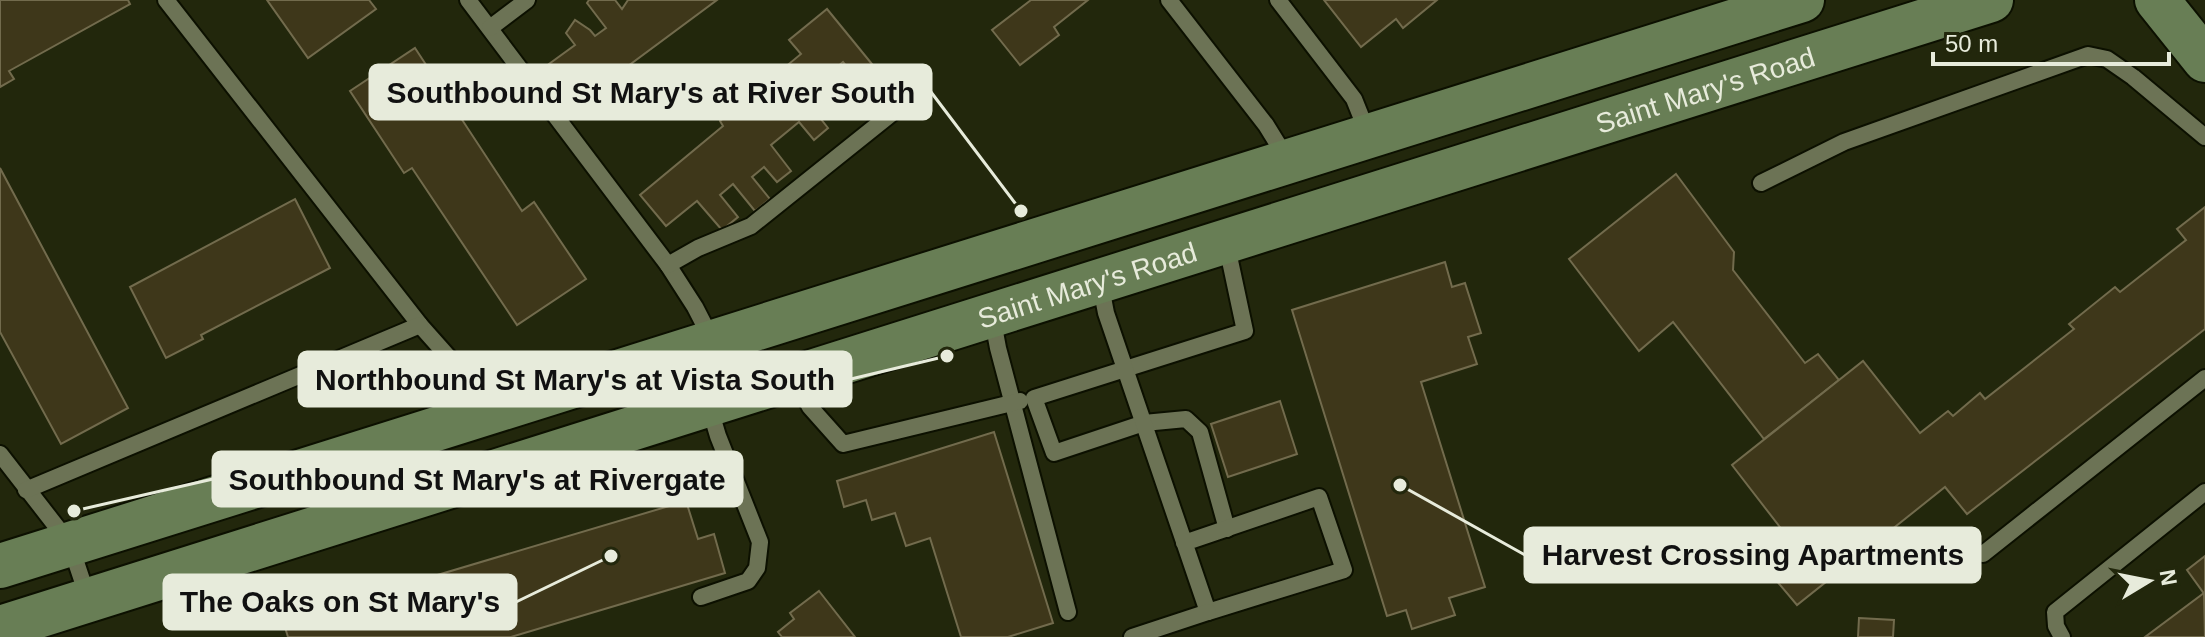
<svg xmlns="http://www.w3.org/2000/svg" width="2205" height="637" font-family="Arial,sans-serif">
	<rect width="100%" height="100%" fill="#22270c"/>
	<g fill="#3e371a" stroke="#726b4d" stroke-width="2">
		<path d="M 0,0 L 128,0 L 130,4 L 9,71 L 14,79 L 0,87 Z"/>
		<path d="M 267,0 L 369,0 L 376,9 L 308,58 Z"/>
		<path d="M 589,0 L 615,0 L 622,9 L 628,0 L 717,0 L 578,103 L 549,64 L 575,45 L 566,33 L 575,20 L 590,30 L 595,36 L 606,28 L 587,3 Z"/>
		<path d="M 1031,0 L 1088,0 L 1054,27 L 1059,35 L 1020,65 L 992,30 Z"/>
		<path d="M 1324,0 L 1437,0 L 1403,28 L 1396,19 L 1361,47 Z"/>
		<path d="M 827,9 L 876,69 L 860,83 L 843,62 L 829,74 L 856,106 L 842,118 L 825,98 L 813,109 L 828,128 L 814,140 L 799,122 L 771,145 L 791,171 L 777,182 L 764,167 L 752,177 L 770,199 L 755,211 L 733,184 L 720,195 L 738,217 L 722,230 L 697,201 L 666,226 L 640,195 L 723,126 L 720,121 L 801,54 L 789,40 Z"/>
		<path d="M 415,48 L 522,211 L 534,202 L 586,279 L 517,325 L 412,168 L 404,173 L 350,91 Z"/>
		<path d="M 0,168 L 128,408 L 61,444 L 0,332 Z"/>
		<path d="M 1676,174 L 1734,252 L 1733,270 L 1805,363 L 1818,354 L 1839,380 L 1764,439 L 1673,322 L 1639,351 L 1569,259 Z"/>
		<path d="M 295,199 L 330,268 L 201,335 L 203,339 L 166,358 L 130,287 Z"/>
		<path d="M 2205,207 L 2205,329 L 1967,514 L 1945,487 L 1797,605 L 1775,579 L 1803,557 L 1732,465 L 1863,361 L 1920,433 L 1948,411 L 1953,416 L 1980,393 L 1985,399 L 2074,329 L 2069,324 L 2115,287 L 2120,292 L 2186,240 L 2177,229 Z"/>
		<path d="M 1445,262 L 1452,287 L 1465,283 L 1481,333 L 1468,337 L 1477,364 L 1421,382 L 1485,587 L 1449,598 L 1455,615 L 1412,629 L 1406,610 L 1387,616 L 1292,310 Z"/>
		<path d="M 1280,401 L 1297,454 L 1228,477 L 1211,424 Z"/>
		<path d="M 994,432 L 1053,623 L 1008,637 L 961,637 L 930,538 L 906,546 L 895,513 L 872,520 L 866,500 L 844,507 L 837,481 Z"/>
		<path d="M 686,501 L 698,539 L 714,534 L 725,573 L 511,637 L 288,637 L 283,621 Z"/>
		<path d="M 2205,556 L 2205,595 L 2187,570 Z"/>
		<path d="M 819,591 L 855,637 L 782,637 L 778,632 L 794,619 L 790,613 Z"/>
		<path d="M 2204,593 L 2205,637 L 2145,637 Z"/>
		<path d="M 1859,618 L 1894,620 L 1893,637 L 1858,637 Z"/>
	</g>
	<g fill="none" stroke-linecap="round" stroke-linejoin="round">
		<defs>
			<g id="lane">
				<path d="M 166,0 L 420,325 L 468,379 L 486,412"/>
				<path d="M 468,0 L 668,265 L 695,307 L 713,342 L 709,406 L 718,436 L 760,542 L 757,568 L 748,581 L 701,597"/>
				<path d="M 1169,0 L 1266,125 L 1287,159"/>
				<path d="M 1278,0 L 1354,99 L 1368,134"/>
				<path d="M 490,28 L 527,0"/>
				<path d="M 1761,183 L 1844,142 L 2088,55 L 2107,59 L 2133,77 L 2205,137"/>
				<path d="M 1226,242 L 1245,331 L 1034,398 L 1054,453 L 1144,423 L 1186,419 L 1200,432 L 1227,529"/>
				<path d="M 668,265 L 698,248 L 751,226 L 896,110"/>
				<path d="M 1100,282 L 1106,313 L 1208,612 L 1344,570 L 1319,497 L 1184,543"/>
				<path d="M 992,316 L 998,348 L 1068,612"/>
				<path d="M 795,378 L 810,407 L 843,444 L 1020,401"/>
				<path d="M 0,454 L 70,544 L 88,598"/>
				<path d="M 26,490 L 420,325"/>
				<path d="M 1983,554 L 2205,378"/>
				<path d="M 1132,637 L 1208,612"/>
				<path d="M 2062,637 L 2056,626 L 2055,612 L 2205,492"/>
			</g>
			<g id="secondary">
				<path d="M 2157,0 L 2205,60"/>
				<path d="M 0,566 L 1802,0"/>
				<path id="s1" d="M 0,628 L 1991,0"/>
			</g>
		</defs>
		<use href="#lane" stroke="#0c1000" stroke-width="20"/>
		<use href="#secondary" stroke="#0c1000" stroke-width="48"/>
		<use href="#lane" stroke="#6c7355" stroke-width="16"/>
		<use href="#secondary" stroke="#687e55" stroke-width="44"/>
	</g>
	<g text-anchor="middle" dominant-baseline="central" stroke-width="6" stroke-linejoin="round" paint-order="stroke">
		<g font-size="28" fill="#e7ebdb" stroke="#22270c">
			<text stroke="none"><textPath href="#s1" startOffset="1788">Saint Mary's Road</textPath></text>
			<text stroke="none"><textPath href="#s1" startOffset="1140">Saint Mary's Road</textPath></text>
		</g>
	</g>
	<path fill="none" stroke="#e7ebdb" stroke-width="3" d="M1021 211L931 92M947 356L851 379M74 511L213 479M1400 485L1525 555M611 556L516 602"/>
	<g fill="#e7ebdb" stroke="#22270c" stroke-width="3">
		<circle cx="1021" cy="211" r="8"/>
		<circle cx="947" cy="356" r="8"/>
		<circle cx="74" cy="511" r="8"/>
		<circle cx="1400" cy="485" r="8"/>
		<circle cx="611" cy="556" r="8"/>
	</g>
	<g fill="#e7ebdb" stroke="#e7ebdb" stroke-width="3">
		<rect x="370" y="65" width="561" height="54" rx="8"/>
		<rect x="299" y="352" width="552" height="54" rx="8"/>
		<rect x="213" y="452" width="529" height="54" rx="8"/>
		<rect x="1525" y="528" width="455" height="54" rx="8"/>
		<rect x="164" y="575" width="352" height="54" rx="8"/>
	</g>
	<g font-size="30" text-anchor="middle" font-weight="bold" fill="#111">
		<text x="651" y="103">Southbound St Mary's at River South</text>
		<text x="575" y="390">Northbound St Mary's at Vista South</text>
		<text x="477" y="490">Southbound St Mary's at Rivergate</text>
		<text x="1753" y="565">Harvest Crossing Apartments</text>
		<text x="340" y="612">The Oaks on St Mary's</text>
	</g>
	<g transform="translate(2149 581) rotate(80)" stroke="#22270c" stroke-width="6" paint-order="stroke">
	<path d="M0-6L14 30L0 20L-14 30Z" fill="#e7ebdb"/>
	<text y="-12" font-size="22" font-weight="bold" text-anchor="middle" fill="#e7ebdb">N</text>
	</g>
	<path d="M1933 52v12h236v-12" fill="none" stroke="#e7ebdb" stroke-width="4"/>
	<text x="1945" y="52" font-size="24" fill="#e7ebdb" stroke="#22270c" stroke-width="6" paint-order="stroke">50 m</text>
</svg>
